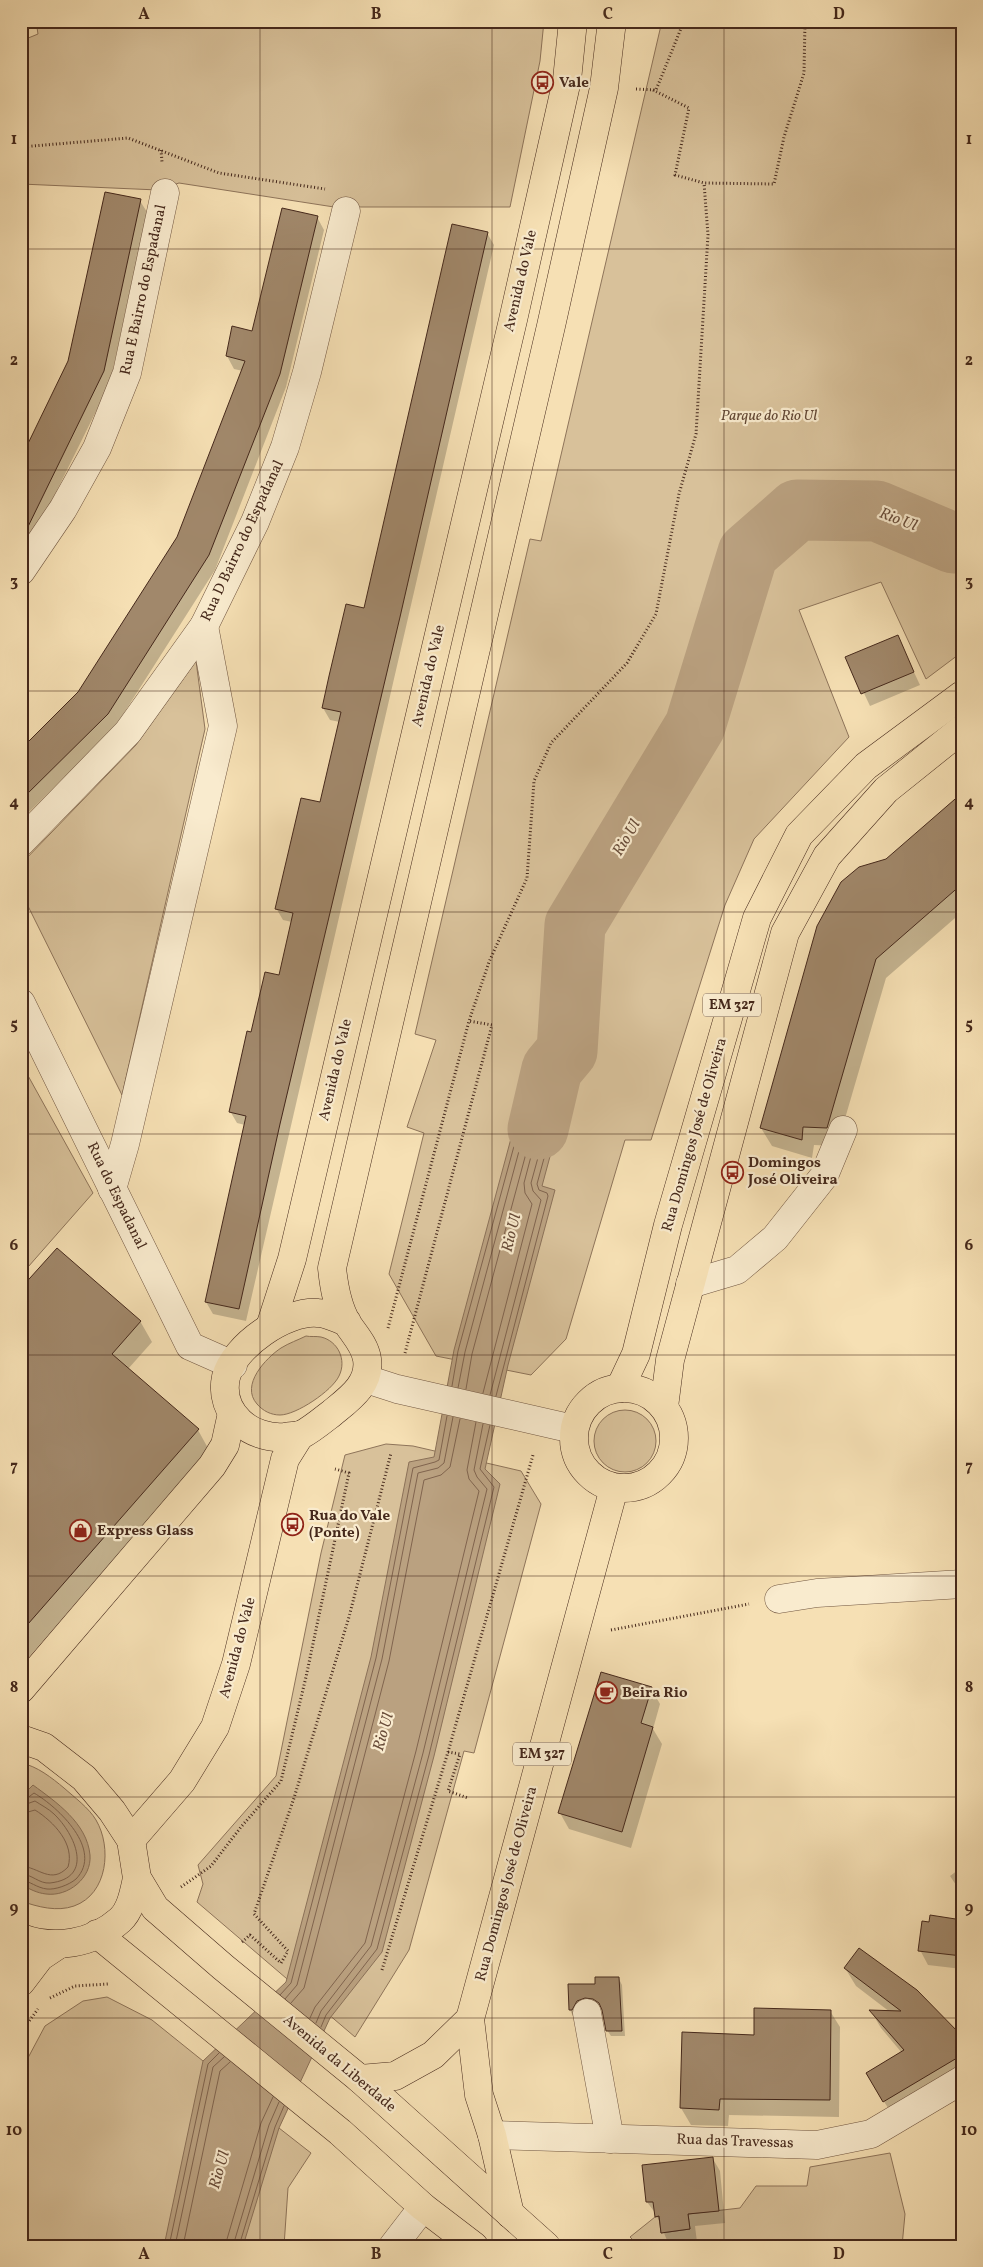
<svg xmlns="http://www.w3.org/2000/svg" width="983" height="2267" font-family="Vollkorn,serif">
	<rect width="100%" height="100%" fill="#f6e0b4"/>
	<filter id="stains"><feTurbulence type="fractalNoise" baseFrequency=".004" numOctaves="4"/><feColorMatrix values="0 0 0 0 .2 0 0 0 0 .09 0 0 0 0 .02 0 0 0 .5 -.17"/></filter>
	<radialGradient id="worn" r=".72"><stop offset=".6" stop-color="#630" stop-opacity="0"/><stop offset="1" stop-color="#630" stop-opacity=".3"/></radialGradient>
	<g fill="#d8c19a" stroke="#8e745a">
		<path d="M 36,21 L 544,21 L 540,61 L 510,207 L 334,207 L 179,183 L 158,190 L 21,184 L 21,41 L 38,34 Z"/>
		<path d="M 662,21 L 962,21 L 962,652 L 926,679 L 881,582 L 799,610 L 849,737 L 754,839 L 725,905 L 651,1140 L 625,1140 L 566,1339 L 531,1375 L 436,1356 L 389,1274 L 424,1133 L 407,1127 L 436,1040 L 415,1034 L 530,539 L 541,541 Z"/>
		<path d="M 196,661 L 205,729 L 122,1095 L 21,892 L 21,864 L 136,745 Z"/>
		<path d="M 21,1063 L 93,1193 L 21,1275 Z"/>
		<path d="M 306,1336 C 310,1337 316,1336 321,1337 C 338,1341 347,1360 339,1376 C 332,1391 296,1415 280,1415 C 271,1415 263,1411 257,1404 C 240,1385 266,1358 281,1348 C 289,1343 298,1340 306,1336 Z"/>
		<circle cx="625" cy="1441" r="31"/>
		<path d="M 386,1444 L 413,1446 L 521,1471 L 541,1504 L 474,1753 L 464,1751 L 409,1950 L 355,2037 L 197,1902 L 203,1884 L 198,1865 L 276,1776 L 321,1553 L 345,1455 Z"/>
		<path d="M 21,1763 C 37,1766 52,1778 64,1788 C 74,1797 89,1808 96,1820 C 112,1847 108,1894 74,1906 C 57,1912 38,1907 21,1901 Z"/>
		<path d="M 107,1997 L 152,2020 L 203,2061 L 279,2128 L 311,2153 L 288,2188 L 284,2246 L 21,2246 L 21,2071 L 45,2026 L 83,2001 Z"/>
		<path d="M 890,2153 L 905,2214 L 902,2246 L 639,2246 L 630,2237 L 655,2217 L 659,2216 L 661,2233 L 690,2229 L 688,2214 L 740,2208 L 756,2186 L 807,2186 L 810,2167 Z"/>
	</g>
	<g fill="#baa180" stroke="#8b7158">
		<path d="M 537,1042 L 578,1053 L 542,1186 L 555,1190 L 508,1365 L 485,1469 L 500,1484 L 434,1756 L 382,1952 L 330,2018 L 279,2128 L 243,2246 L 164,2246 L 203,2061 L 286,1982 L 371,1657 L 409,1462 L 434,1457 L 454,1350 Z"/>
		<path d="M 33,1785 C 56,1802 87,1823 90,1855 C 92,1878 68,1897 46,1894 C 37,1893 29,1889 21,1884 L 21,1797 Z"/>
	</g>
	<g fill="#0003">
		<path d="M 140,201 L 147,212 L 110,383 L 21,563 L 21,460 L 69,361 Z"/>
		<path d="M 317,217 L 324,230 L 286,387 L 215,570 L 115,727 L 21,820 L 21,751 L 79,693 L 178,537 L 243,371 L 234,369 L 227,356 L 253,333 Z"/>
		<path d="M 487,233 L 494,245 L 246,1321 L 213,1314 L 206,1302 L 245,1125 L 237,1123 L 230,1111 L 252,1034 L 280,977 L 292,922 L 283,920 L 276,908 L 321,804 L 340,722 L 330,720 L 323,708 L 365,610 Z"/>
		<path d="M 897,636 L 920,685 L 870,706 L 847,657 Z"/>
		<path d="M 962,806 L 962,912 L 886,978 L 837,1146 L 814,1145 L 812,1158 L 772,1146 L 761,1128 L 887,860 Z"/>
		<path d="M 21,1290 L 140,1321 L 152,1342 L 128,1369 L 198,1430 L 209,1450 L 21,1666 Z"/>
		<path d="M 651,1688 L 660,1704 L 653,1729 L 662,1744 L 631,1848 L 569,1829 L 560,1813 Z"/>
		<path d="M 962,1867 L 962,1894 L 950,1876 Z"/>
		<path d="M 962,1921 L 962,1969 L 928,1965 L 920,1950 Z"/>
		<path d="M 845,1968 L 962,2038 L 962,2079 L 895,2119 L 878,2092 L 902,2053 L 881,2028 L 871,2011 L 890,2012 L 856,1986 Z"/>
		<path d="M 619,1979 L 622,1985 L 625,2036 L 611,2036 L 607,2030 L 603,2008 L 597,2004 L 573,2016 L 570,2010 L 569,1985 L 596,1985 Z"/>
		<path d="M 830,2011 L 840,2027 L 839,2117 L 729,2115 L 728,2126 L 691,2125 L 681,2108 L 755,2036 Z"/>
		<path d="M 713,2159 L 720,2171 L 725,2223 L 695,2226 L 697,2242 L 669,2245 L 656,2214 L 647,2202 Z"/>
	</g>
	<g fill="none" stroke-linecap="round" stroke-linejoin="round">
		<g stroke="#80644e" stroke-width="1">
			<path d="M 452,1386 L 458,1351 L 540,1051 L 543,1049 L 570,1056 L 571,1059 L 537,1184 L 539,1190 L 547,1193 L 548,1196 L 496,1396"/>
			<path d="M 458,1388 L 465,1352 L 544,1058 L 547,1057 L 562,1061 L 564,1063 L 531,1183 L 533,1191 L 541,1200 L 490,1395"/>
			<path d="M 466,1389 L 472,1354 L 549,1068 L 553,1066 L 554,1069 L 524,1183 L 525,1193 L 532,1204 L 483,1393"/>
			<path d="M 21,1800 L 26,1799 L 34,1793 C 58,1807 104,1850 76,1879 C 69,1885 55,1890 47,1889 C 37,1888 30,1881 21,1880"/>
			<path d="M 21,1806 L 35,1801 C 41,1805 49,1809 54,1814 C 75,1834 95,1878 50,1883 C 39,1884 32,1874 21,1874"/>
			<path d="M 21,1814 L 35,1810 C 54,1822 75,1844 68,1867 C 51,1885 39,1867 21,1866"/>
			<path d="M 280,1995 L 291,1983 L 376,1658 L 413,1468 L 435,1462 L 439,1460 L 447,1416"/>
			<path d="M 285,1999 L 297,1985 L 382,1659 L 418,1473 L 438,1468 L 444,1463 L 453,1417"/>
			<path d="M 291,2003 L 304,1988 L 389,1661 L 424,1480 L 441,1475 L 450,1467 L 460,1419"/>
			<path d="M 310,2018 L 315,2007 L 365,1943 L 416,1751 L 479,1491 L 469,1479 L 467,1470 L 476,1422"/>
			<path d="M 316,2023 L 321,2011 L 371,1946 L 423,1753 L 487,1489 L 477,1477 L 474,1470 L 483,1424"/>
			<path d="M 321,2027 L 326,2015 L 377,1949 L 429,1755 L 494,1487 L 480,1469 L 490,1425"/>
			<path d="M 169,2246 L 208,2064 L 219,2053"/>
			<path d="M 175,2246 L 213,2067 L 224,2057"/>
			<path d="M 183,2246 L 220,2071 L 230,2062"/>
			<path d="M 225,2246 L 261,2123 L 273,2097"/>
			<path d="M 233,2246 L 269,2125 L 279,2102"/>
			<path d="M 239,2246 L 275,2127 L 284,2106"/>
		</g>
		<path stroke="#baa180" stroke-width="61" d="M 538,1129 L 552,1069 L 567,1051 L 575,925 L 695,726 L 748,553 L 797,510 L 877,511 L 953,543 L 962,543"/>
	</g>
	<g fill="#a1886b" stroke="#45281b">
		<path d="M 105,192 L 141,199 L 104,371 L 21,541 L 21,458 L 68,361 Z"/>
		<path d="M 282,208 L 318,216 L 280,374 L 209,555 L 108,714 L 21,800 L 21,749 L 78,692 L 177,537 L 245,361 L 226,356 L 232,326 L 252,331 Z"/>
		<path d="M 452,224 L 488,232 L 400,617 L 280,1124 L 239,1309 L 205,1302 L 246,1116 L 229,1112 L 247,1031 L 251,1032 L 265,972 L 279,975 L 293,913 L 275,909 L 301,798 L 320,802 L 341,712 L 322,708 L 329,676 L 346,604 L 364,608 Z"/>
		<path d="M 898,635 L 914,672 L 861,694 L 845,657 Z"/>
		<path d="M 962,793 L 962,884 L 876,959 L 827,1128 L 803,1127 L 802,1140 L 760,1128 L 817,926 L 841,882 L 859,867 L 886,859 Z"/>
		<path d="M 57,1248 L 141,1321 L 112,1354 L 199,1429 L 21,1632 L 21,1288 Z"/>
		<path d="M 601,1672 L 652,1687 L 641,1723 L 653,1727 L 622,1832 L 558,1813 Z"/>
		<path d="M 930,1915 L 962,1920 L 962,1956 L 918,1951 L 922,1921 L 929,1922 Z"/>
		<path d="M 859,1948 L 917,1990 L 962,2036 L 962,2055 L 883,2102 L 866,2073 L 904,2050 L 869,2010 L 901,2011 L 844,1968 Z"/>
		<path d="M 595,1977 L 619,1977 L 622,2031 L 606,2031 L 602,2010 L 599,2003 L 593,1999 L 585,1998 L 577,2001 L 572,2010 L 569,2010 L 568,1984 L 595,1984 Z"/>
		<path d="M 754,2008 L 831,2010 L 830,2100 L 720,2099 L 719,2110 L 680,2108 L 682,2032 L 754,2035 Z"/>
		<path d="M 713,2157 L 719,2211 L 688,2214 L 690,2229 L 661,2233 L 659,2216 L 655,2217 L 653,2202 L 646,2202 L 642,2165 Z"/>
	</g>
	<g fill="none" stroke-linecap="round" stroke-linejoin="round">
		<defs>
			<g id="minor">
				<path d="M 21,571 L 63,509 L 97,448 L 127,373 L 165,193"/>
				<path d="M 21,842 L 128,732 L 204,626 L 255,522 L 285,447 L 307,372 L 346,211"/>
				<path d="M 21,1003 L 190,1346 L 233,1365"/>
				<path d="M 112,1189 L 125,1144 L 223,726 L 204,626"/>
				<path d="M 690,1284 L 737,1270 L 775,1238 L 824,1176 L 843,1130"/>
				<path d="M 366,1379 L 397,1389 L 573,1429"/>
				<path d="M 779,1599 L 817,1593 L 962,1584"/>
				<path d="M 587,2013 L 610,2139"/>
				<path d="M 492,2135 L 817,2145 L 871,2134 L 962,2080"/>
				<path d="M 393,2246 L 423,2207"/>
			</g>
			<g id="major">
				<path d="M 347,1322 C 338,1319 327,1313 318,1313 C 286,1310 234,1346 226,1377 C 218,1414 252,1440 285,1437 C 290,1436 296,1436 301,1435 C 311,1430 323,1420 332,1413 C 349,1399 371,1384 367,1359 C 365,1345 354,1334 347,1323 C 337,1306 334,1287 332,1268 L 551,326 L 604,88 L 612,21"/>
				<path d="M 270,1327 L 292,1259 L 513,320 L 567,80 L 573,21"/>
				<circle cx="624" cy="1438" r="50"/>
				<path d="M 620,1388 L 636,1354 L 668,1225 L 757,918 L 799,835 L 866,766 L 962,695"/>
				<path d="M 664,1407 L 670,1360 L 785,933 L 827,856 L 886,790 L 962,729"/>
				<path d="M 21,1689 L 212,1466 L 225,1445 L 232,1413"/>
				<path d="M 21,1739 L 44,1747 L 84,1778 L 112,1811 L 131,1840 L 137,1878 L 155,1908 L 223,1967 L 360,2079 L 546,2246"/>
				<path d="M 131,1840 L 182,1781 L 215,1727 L 236,1664 L 285,1459 L 300,1435"/>
				<path d="M 97,1934 L 340,2132 L 423,2207 L 474,2246"/>
				<path d="M 21,1938 C 54,1950 93,1944 120,1920 C 131,1910 134,1892 137,1878"/>
				<path d="M 21,1982 L 40,1957 L 58,1945"/>
				<path d="M 360,2079 L 395,2076 L 433,2055 L 470,2019"/>
				<path d="M 510,2214 L 492,2135 L 479,2095 L 470,2019 L 614,1488"/>
			</g>
		</defs>
		<use href="#minor" stroke="#715641" stroke-width="29"/>
		<use href="#major" stroke="#45281b" stroke-width="29"/>
		<g stroke="#45281b" stroke-width="3" stroke-dasharray="1 2.5" stroke-linecap="butt">
			<path d="M 636,89 L 656,90 L 684,21"/>
			<path d="M 653,90 L 689,108 L 675,175 L 704,183 L 774,184 L 784,137 L 804,73 L 805,21"/>
			<path d="M 21,147 L 128,138 L 219,173 L 325,189"/>
			<path d="M 161,150 L 162,162"/>
			<path d="M 388,1328 L 469,1021 L 489,962 L 527,878 L 534,781 L 551,743 L 627,663 L 656,614 L 679,494 L 696,434 L 708,235 L 704,183"/>
			<path d="M 405,1353 L 492,1025 L 469,1021"/>
			<path d="M 611,1630 L 749,1604"/>
			<path d="M 448,1752 L 460,1754 L 448,1791 L 468,1798"/>
			<path d="M 181,1887 L 211,1866 L 241,1827 L 281,1781 L 306,1677 L 349,1473 L 335,1469"/>
			<path d="M 242,1942 L 250,1935 L 281,1963 L 288,1951 L 254,1914 L 294,1798 L 349,1617 L 391,1453"/>
			<path d="M 382,1970 L 448,1752 L 533,1455"/>
			<path d="M 50,1998 L 75,1986 L 108,1984"/>
			<path d="M 21,2032 L 38,2009"/>
		</g>
		<use href="#minor" stroke="#f9ebce" stroke-width="28"/>
		<use href="#major" stroke="#f6e0b4" stroke-width="28"/>
	</g>
	<path fill="none" stroke="#45281b" stroke-width="1" stroke-opacity="0.55" d="M 260,21 L 260,2246M 492,21 L 492,2246M 724,21 L 724,2246M 21,249 L 962,249M 21,470 L 962,470M 21,691 L 962,691M 21,912 L 962,912M 21,1134 L 962,1134M 21,1355 L 962,1355M 21,1576 L 962,1576M 21,1797 L 962,1797M 21,2018 L 962,2018"/>
	<defs>
		<symbol id="bus-ring" viewBox="-11 -11 22 22"><circle r="9.5" fill="#f9ebce" stroke="#8f2418" stroke-width="1.5"/><path d="M-5-6H5V4H4V6H2V4H-2V6H-4V4H-5ZM-3.5-4V0h7V-4ZM-3.5 1.2v1.5H-2V1.2ZM2 1.2v1.5H3.5V1.2Z" fill="#8f2418"/></symbol>
		<symbol id="shop-ring" viewBox="-11 -11 22 22"><circle r="9.5" fill="#f9ebce" stroke="#8f2418" stroke-width="1.5"/><path d="M-5-2.5h2.3a2.7 3.5 0 0 1 5.4 0H5L5.5 6h-11ZM-1.5-2.5h3a1.5 2.3 0 0 0-3 0Z" fill="#8f2418"/></symbol>
		<symbol id="cafe-ring" viewBox="-11 -11 22 22"><circle r="9.5" fill="#f9ebce" stroke="#8f2418" stroke-width="1.5"/><path d="M-5.5-4.5H6V0H3Q3 3.5 0 3.5H-2.5Q-5.5 3.5-5.5 0ZM3-3.2v2h1.7v-2ZM-6 4.5H4V6H-6Z" fill="#8f2418"/></symbol>
	</defs>
	<g fill-rule="evenodd">
		<use href="#bus-ring" x="530" y="70" width="25" height="25"/>
		<use href="#bus-ring" x="720" y="1160" width="25" height="25"/>
		<use href="#bus-ring" x="280" y="1512" width="25" height="25"/>
		<use href="#shop-ring" x="68" y="1518" width="25" height="25"/>
		<use href="#cafe-ring" x="594" y="1680" width="25" height="25"/>
	</g>
	<g text-anchor="middle" dominant-baseline="central" stroke-width="4.5" stroke-linejoin="round" paint-order="stroke">
		<g fill="#f9ebce" stroke="#7b6251" stroke-width="1">
			<rect x="703" y="993.5" width="58" height="23" rx="4"/>
			<rect x="513" y="1742.5" width="58" height="23" rx="4"/>
		</g>
		<g font-size="14" font-weight="bold" fill="#45281b">
			<text x="732" y="1005">EM 327</text>
			<text x="542" y="1754">EM 327</text>
		</g>
		<g font-size="15" font-weight="bold" fill="#45281b" stroke="#f9ebce" text-anchor="start">
			<text x="559" y="83">Vale</text>
			<text x="748" y="1163">Domingos<tspan x="748" dy="17">José Oliveira</tspan></text>
			<text x="309" y="1516">Rua do Vale<tspan x="309" dy="17">(Ponte)</tspan></text>
			<text x="97" y="1531">Express Glass</text>
			<text x="622" y="1693">Beira Rio</text>
		</g>
		<g font-size="15" fill="#45281b" stroke="#f9ebce">
			<text transform="translate(521 281) rotate(-77)">Avenida do Vale</text>
			<text transform="translate(144 290) rotate(-78)">Rua E Bairro do Espadanal</text>
			<text transform="translate(243 541) rotate(-65)">Rua D Bairro do Espadanal</text>
			<text transform="translate(429 676) rotate(-77)">Avenida do Vale</text>
			<text transform="translate(336 1070) rotate(-77)">Avenida do Vale</text>
			<text transform="translate(695 1135) rotate(-74)">Rua Domingos José de Oliveira</text>
			<text transform="translate(116 1196) rotate(64)">Rua do Espadanal</text>
			<text transform="translate(238 1648) rotate(-75)">Avenida do Vale</text>
			<text transform="translate(507 1884) rotate(-75)">Rua Domingos José de Oliveira</text>
			<text transform="translate(339 2064) rotate(40)">Avenida da Liberdade</text>
			<text transform="translate(735 2142) rotate(2)">Rua das Travessas</text>
		</g>
		<g font-size="15" font-style="italic" fill="#624734" stroke="#f9ebce">
			<text x="769" y="416">Parque do Rio Ul</text>
		</g>
		<g font-size="16" font-style="italic" fill="#684c39" stroke="#f9ebce">
			<text transform="translate(898 520) rotate(21)">Rio Ul</text>
			<text transform="translate(627 838) rotate(-59)">Rio Ul</text>
			<text transform="translate(512 1233) rotate(-76)">Rio Ul</text>
			<text transform="translate(384 1732) rotate(-74)">Rio Ul</text>
			<text transform="translate(220 2170) rotate(-74)">Rio Ul</text>
		</g>
	</g>
	<rect width="983" height="2267" fill="none" stroke="#f6e0b4" stroke-width="55"/>
	<rect x="28" y="28" width="928" height="2212" fill="none" stroke="#45281b" stroke-width="2"/>
	<g font-size="16" text-anchor="middle" font-weight="bold" fill="#45281b">
		<text x="144" y="19">A</text>
		<text x="376" y="19">B</text>
		<text x="608" y="19">C</text>
		<text x="839" y="19">D</text>
		<text x="14" y="144">1</text>
		<text x="969" y="144">1</text>
		<text x="14" y="365">2</text>
		<text x="969" y="365">2</text>
		<text x="14" y="586">3</text>
		<text x="969" y="586">3</text>
		<text x="14" y="807">4</text>
		<text x="969" y="807">4</text>
		<text x="14" y="1029">5</text>
		<text x="969" y="1029">5</text>
		<text x="14" y="1250">6</text>
		<text x="969" y="1250">6</text>
		<text x="14" y="1471">7</text>
		<text x="969" y="1471">7</text>
		<text x="14" y="1692">8</text>
		<text x="969" y="1692">8</text>
		<text x="14" y="1913">9</text>
		<text x="969" y="1913">9</text>
		<text x="14" y="2135">10</text>
		<text x="969" y="2135">10</text>
		<text x="144" y="2259">A</text>
		<text x="376" y="2259">B</text>
		<text x="608" y="2259">C</text>
		<text x="839" y="2259">D</text>
	</g>
	<rect width="100%" height="100%" filter="url(#stains)"/>
	<rect width="100%" height="100%" fill="url(#worn)"/>
</svg>
